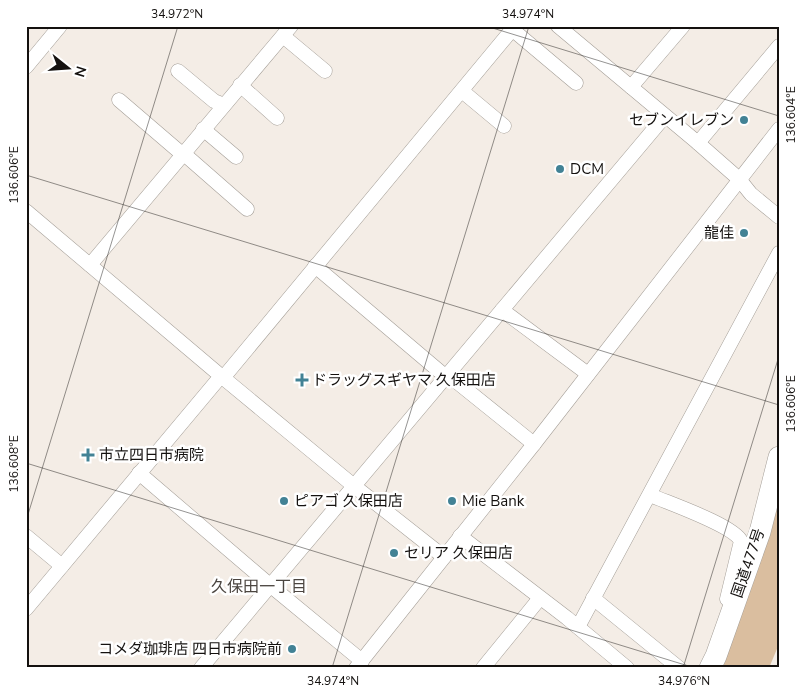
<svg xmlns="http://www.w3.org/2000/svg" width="805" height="694" font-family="'Nunito Sans','Noto Sans JP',sans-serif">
	<rect width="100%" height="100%" fill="#f4ede6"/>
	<path fill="#dabe9f" d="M 779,494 L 779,644 L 769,668 L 720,668 Z"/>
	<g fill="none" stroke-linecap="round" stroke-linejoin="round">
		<defs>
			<g id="minor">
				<path d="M 558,26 L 698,143 L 739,179 L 751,194 L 779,217"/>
				<path d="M 513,30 L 576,83"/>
				<path d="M 283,36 L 325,71"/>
				<path d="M 26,67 L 60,26"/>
				<path d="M 178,71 L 214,101 L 224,105"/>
				<path d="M 240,85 L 277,118"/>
				<path d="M 631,87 L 683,26"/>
				<path d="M 462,91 L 504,126"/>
				<path d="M 119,100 L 182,154"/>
				<path d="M 203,129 L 236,157"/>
				<path d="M 698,143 L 779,46"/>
				<path d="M 183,153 L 247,209"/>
				<path d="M 26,211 L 221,376 L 26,609"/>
				<path d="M 90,265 L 291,26"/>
				<path d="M 315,266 L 445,376"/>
				<path d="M 502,310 L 588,374"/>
				<path d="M 447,374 L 534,444"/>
				<path d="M 221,376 L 354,486 L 444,557"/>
				<path d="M 223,378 L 515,26"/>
				<path d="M 139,473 L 271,586 L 362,661"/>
				<path d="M 650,495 C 668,503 733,525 741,541 L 727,599"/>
				<path d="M 26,536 L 62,566"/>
				<path d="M 460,536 L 567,618 L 627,668"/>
				<path d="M 593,598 L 679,668"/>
				<path d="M 578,627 L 779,253"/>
				<path d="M 201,668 L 665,116"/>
				<path d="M 356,668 L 534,444 L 779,129"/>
				<path d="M 483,668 L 540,598"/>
			</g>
			<path id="highway" d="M 710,668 L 716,656 L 760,532 L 779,457"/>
		</defs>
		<use href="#minor" stroke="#a49e97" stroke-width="15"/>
		<use href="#highway" stroke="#a49e97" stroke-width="22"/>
		<use href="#minor" stroke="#fff" stroke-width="14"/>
		<use href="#highway" stroke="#fff" stroke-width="21"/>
	</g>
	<path fill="none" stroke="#14110f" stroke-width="1" stroke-opacity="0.45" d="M 486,26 L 779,116M 26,175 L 779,405M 26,463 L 695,668M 26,521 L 178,26M 332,668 L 529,26M 683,668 L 779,356"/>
	<g fill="#428295" stroke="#fff" stroke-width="2">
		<circle cx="744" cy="120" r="5"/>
		<circle cx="560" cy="169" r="5"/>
		<circle cx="744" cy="233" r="5"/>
		<path d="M299.5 372.5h5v5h5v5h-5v5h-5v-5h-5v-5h5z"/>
		<path d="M85.5 447.5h5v5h5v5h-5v5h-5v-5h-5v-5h5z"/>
		<circle cx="284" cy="501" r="5"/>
		<circle cx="452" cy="501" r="5"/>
		<circle cx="394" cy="553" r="5"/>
		<circle cx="292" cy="649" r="5"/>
	</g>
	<g text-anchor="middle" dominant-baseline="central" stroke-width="5" stroke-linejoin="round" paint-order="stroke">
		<g font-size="15" fill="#14110f" stroke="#fff" text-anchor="start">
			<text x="734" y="120" text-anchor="end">セブンイレブン</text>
			<text x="570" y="169">DCM</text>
			<text x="734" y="233" text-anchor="end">龍佳</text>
			<text x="312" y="380">ドラッグスギヤマ 久保田店</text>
			<text x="99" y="455">市立四日市病院</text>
			<text x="294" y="501">ピアゴ 久保田店</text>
			<text x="462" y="501">Mie Bank</text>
			<text x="404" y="553">セリア 久保田店</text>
			<text x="282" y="649" text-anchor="end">コメダ珈琲店 四日市病院前</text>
		</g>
		<g font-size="15" fill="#14110f" stroke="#fff">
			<text transform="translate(748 563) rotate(-71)">国道477号</text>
		</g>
		<g font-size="16" fill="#4b4540" stroke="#fff">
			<text x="259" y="587">久保田一丁目</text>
		</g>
	</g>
	<rect width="805" height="694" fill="none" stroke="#ffffff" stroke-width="55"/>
	<g transform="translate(68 68) rotate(107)" stroke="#ffffff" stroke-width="4" paint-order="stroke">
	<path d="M0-4L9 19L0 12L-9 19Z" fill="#14110f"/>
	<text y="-8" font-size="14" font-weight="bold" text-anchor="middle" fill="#14110f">N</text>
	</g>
	<rect x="28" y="28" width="750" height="638" fill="none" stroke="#14110f" stroke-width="2"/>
	<g font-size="12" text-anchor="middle" fill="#14110f">
		<text x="177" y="18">34.972°N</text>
		<text x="528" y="18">34.974°N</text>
		<text transform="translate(791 115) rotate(-90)" y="4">136.604°E</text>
		<text transform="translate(14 175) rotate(-90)" y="4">136.606°E</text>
		<text transform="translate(791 404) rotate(-90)" y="4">136.606°E</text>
		<text transform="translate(14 464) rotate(-90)" y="4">136.608°E</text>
		<text x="333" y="685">34.974°N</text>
		<text x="684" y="685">34.976°N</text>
	</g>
</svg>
